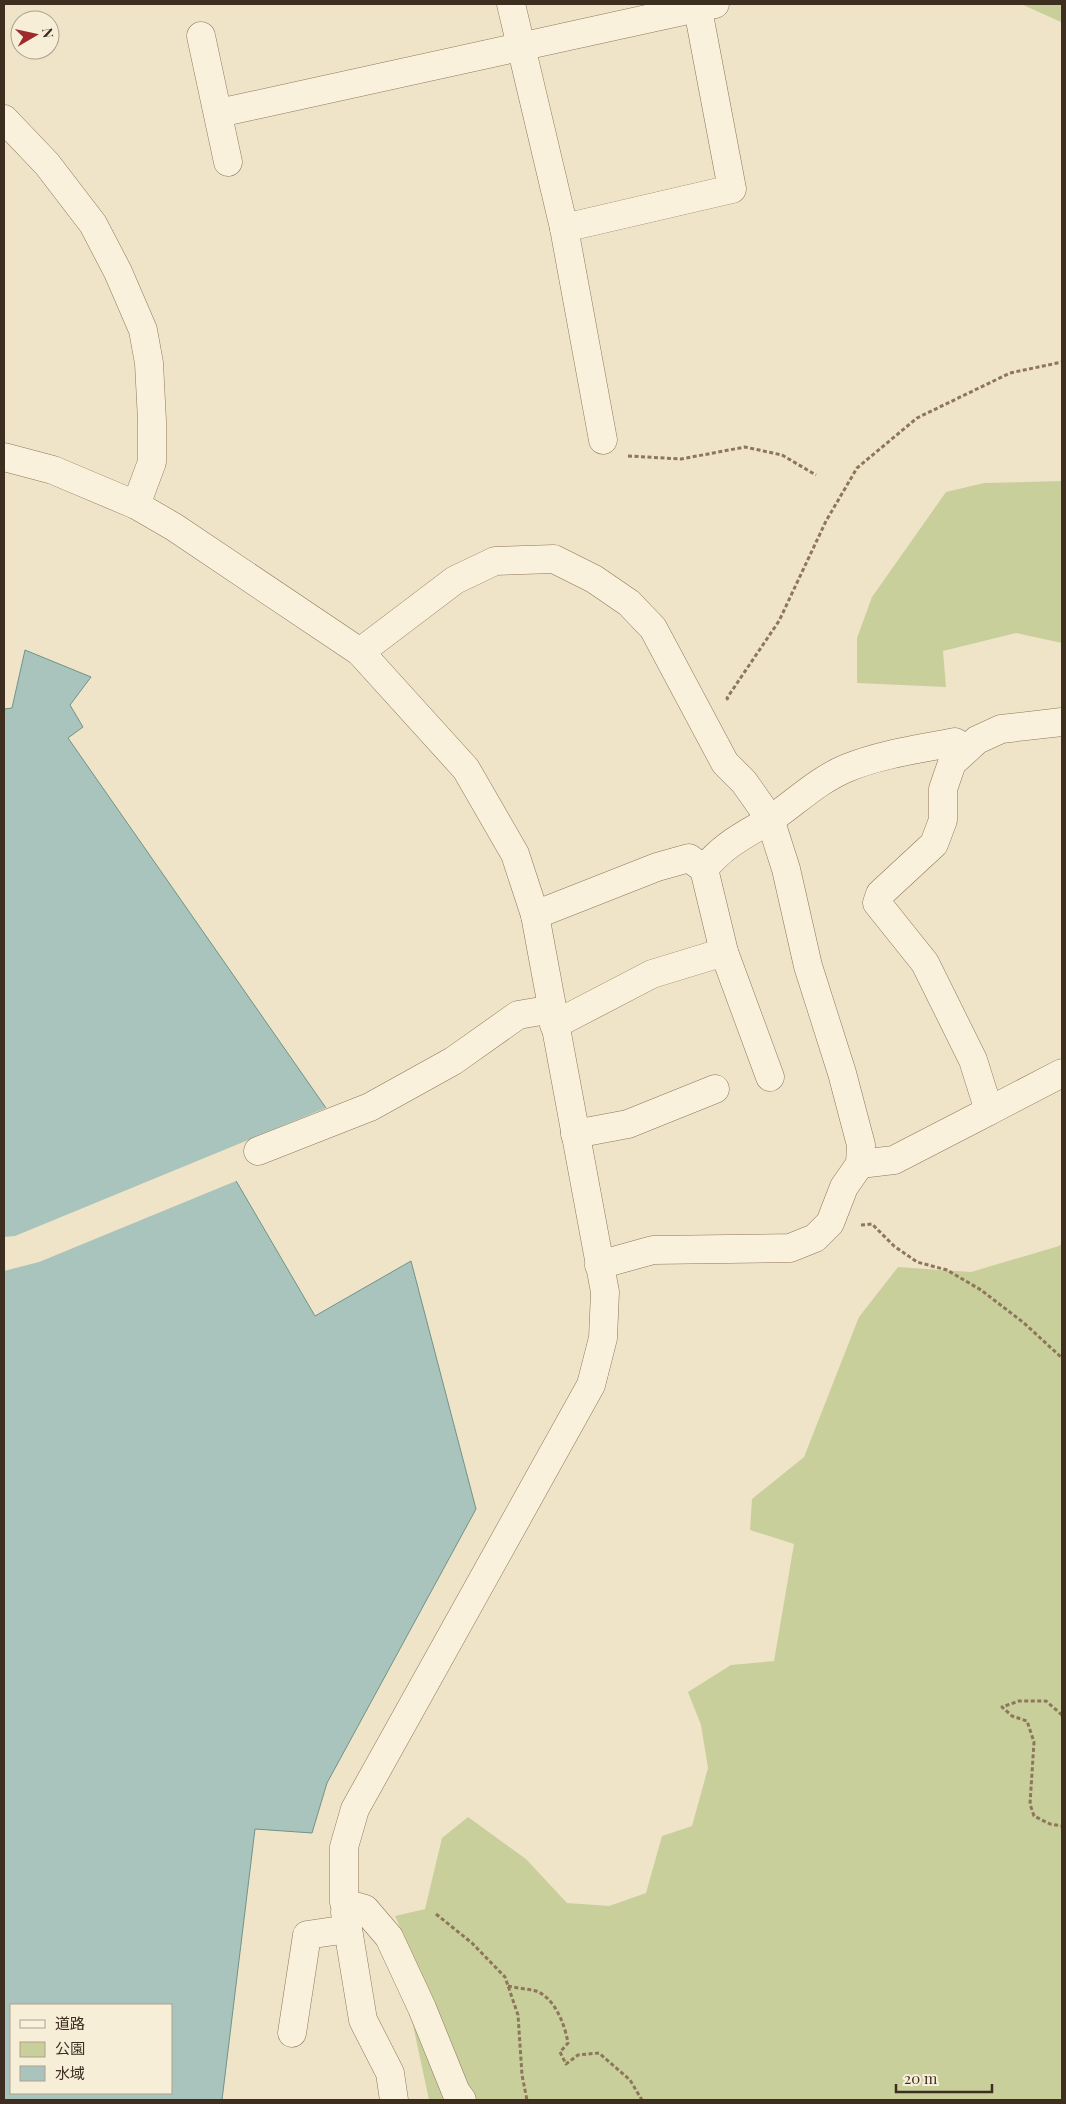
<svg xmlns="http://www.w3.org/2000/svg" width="1066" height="2104" font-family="'Playfair Display','Noto Sans JP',serif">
	<rect width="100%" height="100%" fill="#f0e4c8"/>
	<g fill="#c9cf9b">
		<path d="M 1021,4 L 1062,4 L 1062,22 L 1061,22 Z"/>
		<path d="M 1062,481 L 1062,643 L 1016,633 L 943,651 L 946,687 L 857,683 L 857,638 L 872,597 L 946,492 L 984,483 Z"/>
		<path d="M 1062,1243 L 1062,2100 L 429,2100 L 410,2011 L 411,1951 L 395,1916 L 425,1909 L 442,1838 L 468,1817 L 526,1859 L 567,1903 L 609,1906 L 646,1893 L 662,1836 L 692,1826 L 708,1768 L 701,1725 L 688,1692 L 731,1665 L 774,1661 L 794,1544 L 750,1530 L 752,1499 L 804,1457 L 859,1317 L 898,1267 L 971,1272 L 1059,1246 Z"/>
	</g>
	<path fill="#a9c4bc" stroke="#6f938a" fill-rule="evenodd" d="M 25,650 L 91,677 L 70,705 L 83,727 L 68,738 L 326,1108 L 342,1135 L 235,1179 L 315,1316 L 411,1261 L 476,1509 L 327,1783 L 312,1833 L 255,1829 L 222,2100 L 4,2100 L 4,709 L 12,708 ZM 11,2005 L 171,2005 L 171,2093 L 11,2093 Z"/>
	<path fill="#f0e4c8" d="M 328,1107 L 344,1134 L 343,1137 L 39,1262 L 4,1271 L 4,1237 L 15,1236 Z"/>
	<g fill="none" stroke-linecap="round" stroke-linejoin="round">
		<defs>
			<g id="minor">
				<path d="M 511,4 L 564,228 L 603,440"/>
				<path d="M 201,36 L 228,162"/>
				<path d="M 219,113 L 715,4"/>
				<path d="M 4,119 L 47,164 L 93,224 L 118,272 L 143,330 L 149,363 L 152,421 L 152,462 L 136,505"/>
				<path d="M 564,228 L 732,189 L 697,4"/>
				<path d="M 4,457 L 53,470 L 136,505 L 174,527 L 360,652 L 466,769 L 515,854 L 535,915 L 605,1292 L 603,1338 L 591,1385 L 355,1809 L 344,1847 L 344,1903 L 365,1909 L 389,1937 L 422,2008 L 456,2092 L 462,2100"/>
				<path d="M 360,652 L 455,580 L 495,561 L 554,559 L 594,579 L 629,603 L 653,628 L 725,763 L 744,782 L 770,819 L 786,869 L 808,966 L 842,1073 L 861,1145 L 860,1164 L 844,1187 L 830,1223 L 815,1238 L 790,1248 L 653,1250 L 599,1265"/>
				<path d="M 535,915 L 657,867 L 689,858 L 704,869"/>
				<path d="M 554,1025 L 652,974 L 724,952"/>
				<path d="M 770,1077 L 724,952 L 704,869 C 724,844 745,835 771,819 C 796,802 818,780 847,768 C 881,754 919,749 955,742 L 967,749"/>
				<path d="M 989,1111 L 1062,1073"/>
				<path d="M 575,1134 L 628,1124 L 715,1089"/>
				<path d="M 258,1151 L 370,1107 L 453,1061 L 518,1015 L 553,1009"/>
				<path d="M 860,1164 L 894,1160 L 989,1111 L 973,1060 L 925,963 L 877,903 L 880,894 L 934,844 L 943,820 L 943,789 L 952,763 L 977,740 L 1001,729 L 1062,722"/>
				<path d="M 348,1929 L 363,2020 L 390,2073 L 394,2100"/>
				<path d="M 292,2033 L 307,1935 L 348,1929 L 345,1912"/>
			</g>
		</defs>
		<use href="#minor" stroke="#8d765c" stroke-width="29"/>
		<g stroke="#8d765c" stroke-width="3" stroke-dasharray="4 2.5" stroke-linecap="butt">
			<path d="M 628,456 L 681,459 L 745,447 L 782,455 L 816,475"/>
			<path d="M 728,700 L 727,698 L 779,621 L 826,521 L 857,468 L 917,418 L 1010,373 L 1062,362"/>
			<path d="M 861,1225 L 872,1224 L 894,1246 L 917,1262 L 947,1270 L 981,1290 L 1024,1323 L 1062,1358"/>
			<path d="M 1062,1715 L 1046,1701 L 1019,1701 L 1002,1707 L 1012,1716 L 1027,1721 L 1034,1742 L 1030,1804 L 1034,1816 L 1050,1824 L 1062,1826"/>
			<path d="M 436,1914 L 472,1943 L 505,1977 L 518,2015 L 522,2075 L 527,2100"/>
			<path d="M 508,1986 C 517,1988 527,1989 536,1991 C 555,1998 565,2025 568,2043 L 560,2052 L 566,2064 L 578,2055 L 599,2053 L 630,2080 L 642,2100"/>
		</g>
		<use href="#minor" stroke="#faf1dc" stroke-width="28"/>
	</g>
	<rect width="1066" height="2104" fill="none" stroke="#3d2e20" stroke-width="10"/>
	<rect x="10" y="2004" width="162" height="90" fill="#f7eed8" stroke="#ada18e"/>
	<rect x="20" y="2020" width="25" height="8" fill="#faf1dc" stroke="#ada18e"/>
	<text x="55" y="2029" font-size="15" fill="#3d2e20">道路</text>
	<rect x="20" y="2042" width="25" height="15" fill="#c9cf9b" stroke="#ada18e"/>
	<text x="55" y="2054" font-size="15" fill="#3d2e20">公園</text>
	<rect x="20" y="2066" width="25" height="15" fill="#a9c4bc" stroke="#ada18e"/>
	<text x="55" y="2079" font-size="15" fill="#3d2e20">水域</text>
	<g transform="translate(35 35) rotate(81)"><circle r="24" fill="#f7eed8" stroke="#ada18e"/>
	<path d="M0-4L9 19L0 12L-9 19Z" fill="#9e2a2b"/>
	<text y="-8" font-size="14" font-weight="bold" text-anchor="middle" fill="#3d2e20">N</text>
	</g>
	<path d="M896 2084v8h96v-8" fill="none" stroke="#3d2e20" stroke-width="2.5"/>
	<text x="904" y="2084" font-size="15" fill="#3d2e20" stroke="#f7eed8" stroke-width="4" paint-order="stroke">20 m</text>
</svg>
